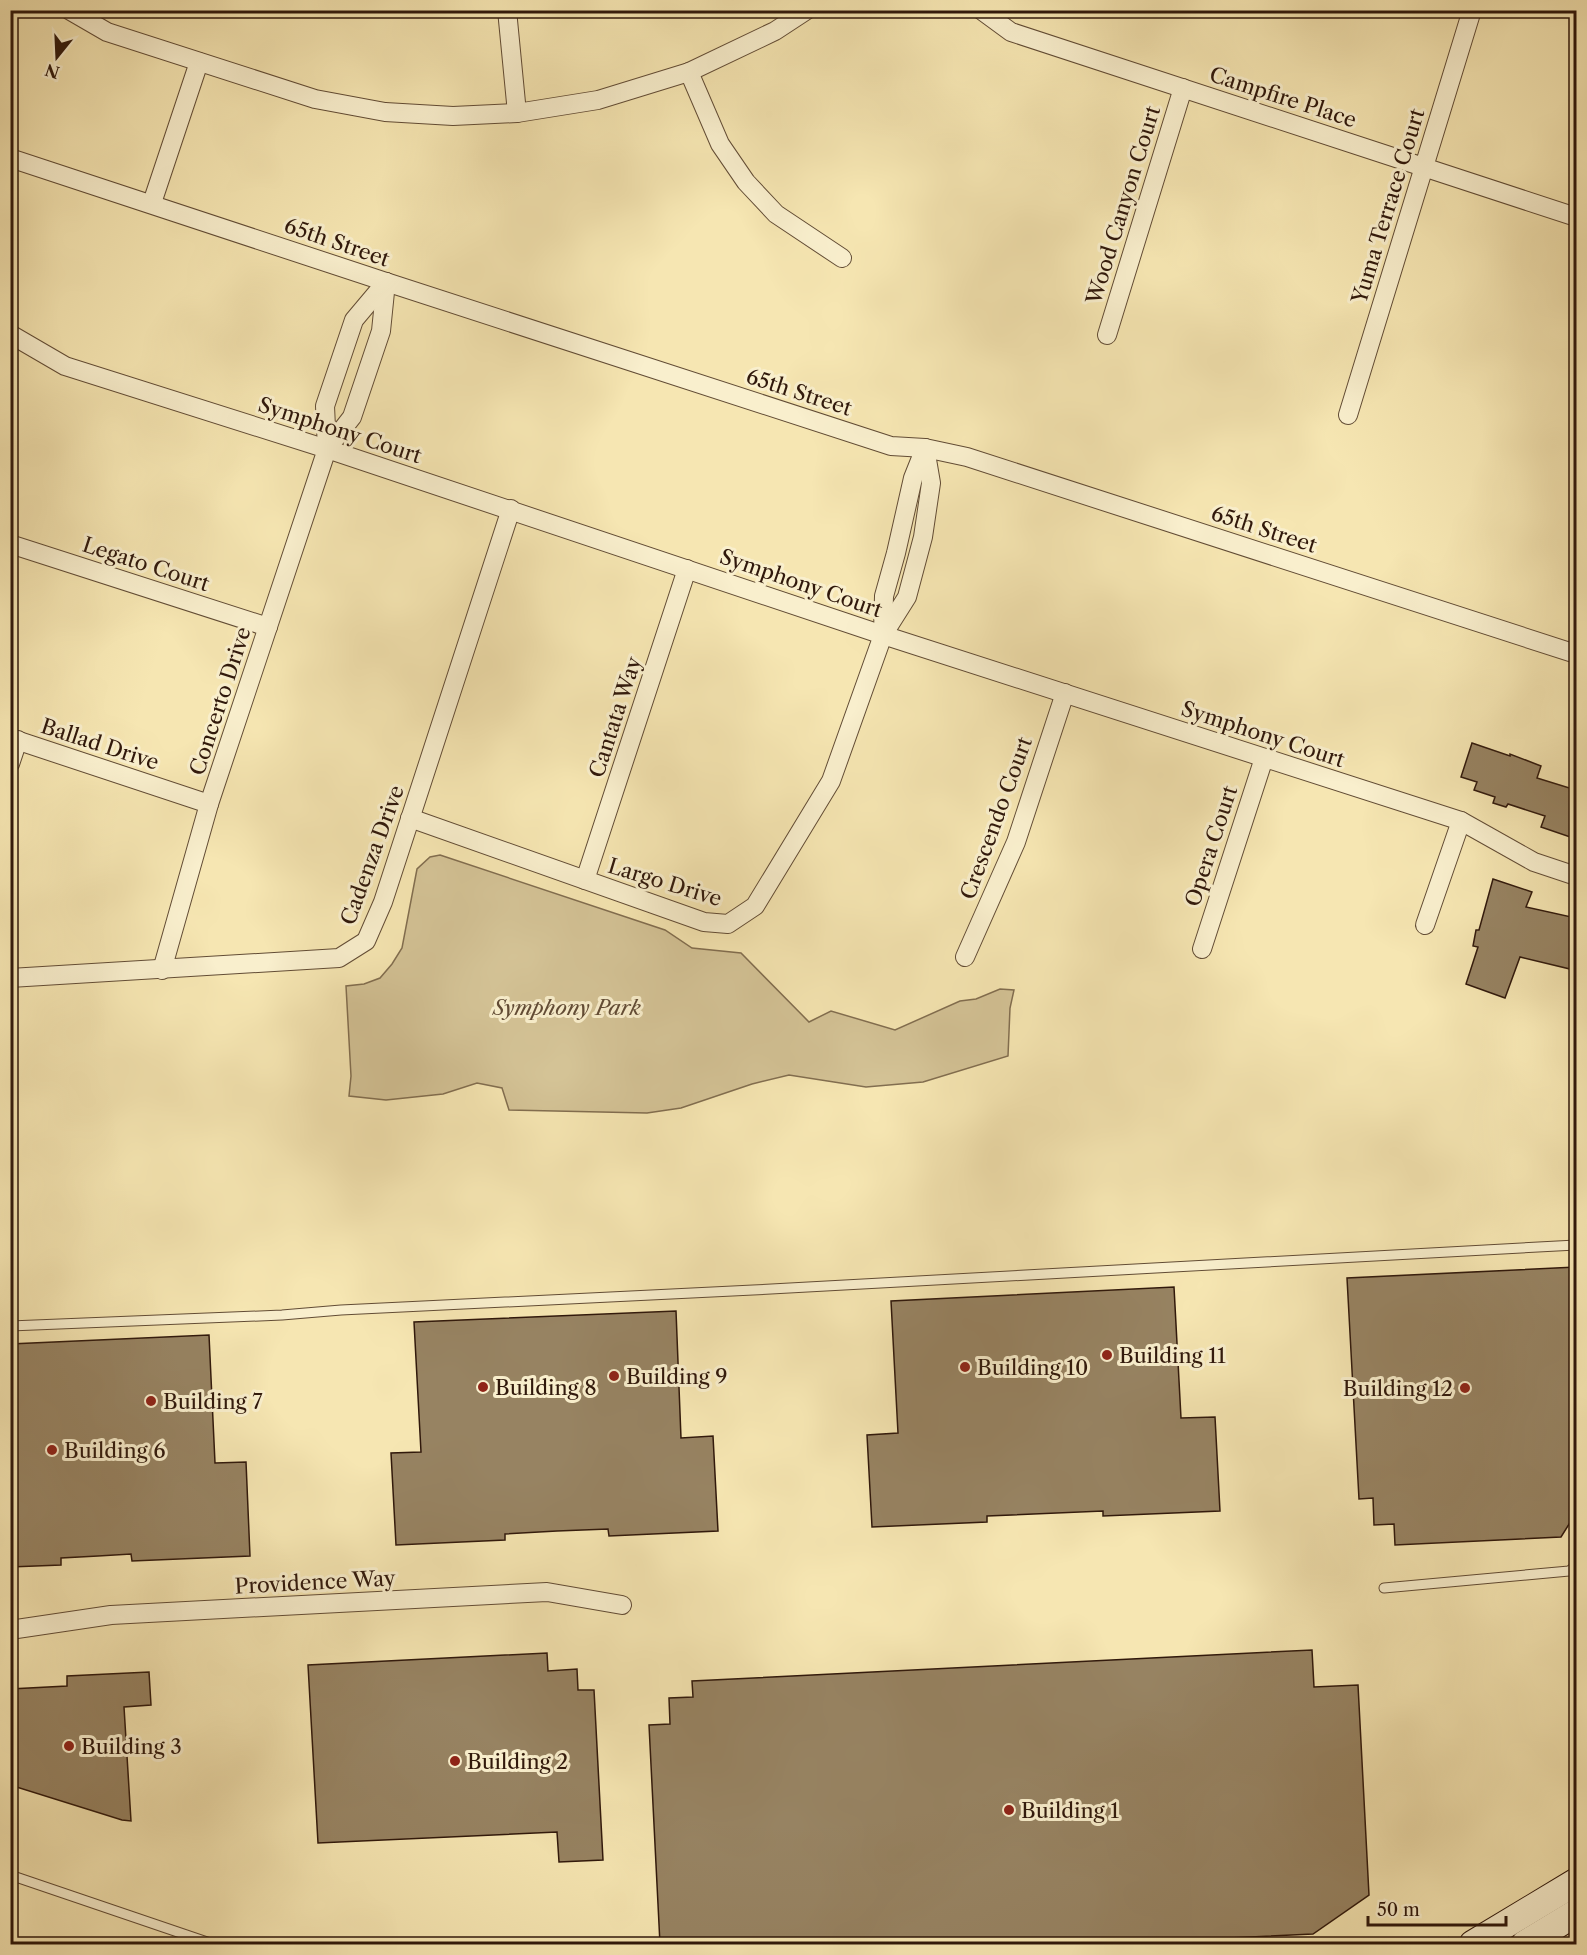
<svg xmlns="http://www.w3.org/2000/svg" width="1587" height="1955" font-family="'Libre Caslon Text',serif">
	<rect width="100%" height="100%" fill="#f6e6b2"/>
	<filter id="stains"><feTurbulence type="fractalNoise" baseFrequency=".00333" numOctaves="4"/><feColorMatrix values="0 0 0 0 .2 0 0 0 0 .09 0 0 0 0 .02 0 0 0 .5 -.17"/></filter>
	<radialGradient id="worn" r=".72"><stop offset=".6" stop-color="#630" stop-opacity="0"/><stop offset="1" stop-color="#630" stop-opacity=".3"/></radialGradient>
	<path fill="#d4c396" stroke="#826e50" stroke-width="1.5" d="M 440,855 L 665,930 L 692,948 L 741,953 L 809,1022 L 831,1011 L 895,1030 L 960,1001 L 976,999 L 1000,989 L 1014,990 L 1010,1008 L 1008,1056 L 923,1082 L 866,1087 L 789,1075 L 752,1084 L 681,1108 L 647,1113 L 509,1110 L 502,1088 L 477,1083 L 443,1094 L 386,1100 L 349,1096 L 351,1076 L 346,986 L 364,984 L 380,978 L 392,964 L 402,948 L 417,869 L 430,857 Z"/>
	<g fill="#978362" stroke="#30180b" stroke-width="1.5">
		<path d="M 1472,743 L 1510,756 L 1510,754 L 1541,766 L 1537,778 L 1576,790 L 1576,839 L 1541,827 L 1545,816 L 1508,804 L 1506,807 L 1493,803 L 1495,797 L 1474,790 L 1477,782 L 1461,777 Z"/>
		<path d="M 1493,879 L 1532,892 L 1526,907 L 1576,918 L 1576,942 L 1570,969 L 1520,957 L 1505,998 L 1466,984 L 1478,947 L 1473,946 L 1476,930 L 1479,930 Z"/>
		<path d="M 1576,1267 L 1576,1513 L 1561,1537 L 1395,1545 L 1394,1524 L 1374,1525 L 1373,1498 L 1359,1499 L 1347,1278 Z"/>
		<path d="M 1174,1287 L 1181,1418 L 1215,1417 L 1220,1511 L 1103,1516 L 1103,1511 L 987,1516 L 987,1522 L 872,1527 L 867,1435 L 898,1433 L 891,1301 Z"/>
		<path d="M 676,1311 L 681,1438 L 713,1436 L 718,1531 L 609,1536 L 608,1529 L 557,1531 L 505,1534 L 505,1540 L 396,1545 L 391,1453 L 421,1452 L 414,1322 Z"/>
		<path d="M 209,1335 L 215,1463 L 246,1462 L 250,1556 L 132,1561 L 131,1554 L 98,1556 L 61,1558 L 61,1565 L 10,1567 L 10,1344 Z"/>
		<path d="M 1312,1650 L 1314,1687 L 1358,1685 L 1369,1895 L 1313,1934 L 1098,1944 L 660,1944 L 649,1725 L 670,1724 L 669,1698 L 693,1697 L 692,1681 Z"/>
		<path d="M 547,1653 L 548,1671 L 577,1669 L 578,1690 L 594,1690 L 603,1860 L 559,1862 L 557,1832 L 318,1843 L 308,1665 Z"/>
		<path d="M 149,1672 L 151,1705 L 124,1707 L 131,1821 L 122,1820 L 10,1785 L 10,1689 L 67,1686 L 67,1676 Z"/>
	</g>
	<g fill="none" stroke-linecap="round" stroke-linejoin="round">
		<defs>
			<g id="lane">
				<path d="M 10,1326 L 282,1315 L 341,1310 L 753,1290 L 1576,1245"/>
				<path d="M 1384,1588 L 1569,1571 L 1576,1566"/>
				<path d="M 10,1875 L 213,1944"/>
			</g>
			<g id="street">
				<path d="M 69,10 L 107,32 L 315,99 L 385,112 L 453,116 L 517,113 L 598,100 L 689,72 L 775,31 L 807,10"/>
				<path d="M 507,10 L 517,113"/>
				<path d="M 981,10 L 1011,32 L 1576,217"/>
				<path d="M 689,72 L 720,144 L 746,182 L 776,214 L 842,258"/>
				<path d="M 10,158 L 386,282 L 891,446 L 925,448 L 967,457 L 1576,654"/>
				<path d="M 152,203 L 199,62"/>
				<path d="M 10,334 L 65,366 L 327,449 L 883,635 L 1461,821 L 1534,862 L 1576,876"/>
				<path d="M 1107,335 L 1183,88"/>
				<path d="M 1348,415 L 1472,10"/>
				<path d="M 327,449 L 325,406 L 354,320 L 386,282"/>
				<path d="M 10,544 L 268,627"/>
				<path d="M 883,633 L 884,596 L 896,553 L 913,478 L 925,448"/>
				<path d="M 10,738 L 209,804"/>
				<path d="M 10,764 L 18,740"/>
				<path d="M 410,818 L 704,922 L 728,924 L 755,906 L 831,781 L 883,635 L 907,597 L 923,537 L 931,483 L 925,448"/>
				<path d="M 585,880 L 687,569"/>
				<path d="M 1425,925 L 1461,821"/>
				<path d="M 1202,949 L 1264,758"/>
				<path d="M 965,957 L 1016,842 L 1065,693"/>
				<path d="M 162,970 L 209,804 L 327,449 L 352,417 L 381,331 L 386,282"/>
				<path d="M 10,978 L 339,958 L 366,941 L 383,902 L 511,509"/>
				<path d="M 10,1630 L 111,1615 L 547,1592 L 622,1605"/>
			</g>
			<g id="secondary">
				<path d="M 1473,1944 L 1576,1882"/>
				<path d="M 1525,1944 L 1576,1913"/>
			</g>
		</defs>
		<use href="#lane" stroke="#624c35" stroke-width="11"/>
		<use href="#street" stroke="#624c35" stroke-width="20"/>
		<use href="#secondary" stroke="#30180b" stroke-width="29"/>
		<path stroke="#30180b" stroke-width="3" stroke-dasharray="4.5 3" stroke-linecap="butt" d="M 1439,1944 L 1451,1937"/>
		<use href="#lane" stroke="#f9efcd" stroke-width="9"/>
		<use href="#street" stroke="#f9efcd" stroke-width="18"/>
		<use href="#secondary" stroke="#f9efcd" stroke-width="27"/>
	</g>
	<g fill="#8f2418" stroke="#f9efcd" stroke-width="2">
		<circle cx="1107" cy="1355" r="6"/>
		<circle cx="965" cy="1367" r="6"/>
		<circle cx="614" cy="1376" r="6"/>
		<circle cx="483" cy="1387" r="6"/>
		<circle cx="1465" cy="1388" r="6"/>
		<circle cx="151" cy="1401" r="6"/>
		<circle cx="52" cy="1450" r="6"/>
		<circle cx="69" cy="1746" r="6"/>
		<circle cx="455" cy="1761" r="6"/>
		<circle cx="1009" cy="1810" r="6"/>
	</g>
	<g text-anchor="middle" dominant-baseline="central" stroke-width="6" stroke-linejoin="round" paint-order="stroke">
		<g font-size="21" fill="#30180b" stroke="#f9efcd">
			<text transform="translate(1283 97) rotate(18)">Campfire Place</text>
			<text transform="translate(1123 205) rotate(-73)">Wood Canyon Court</text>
			<text transform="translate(1388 206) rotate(-73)">Yuma Terrace Court</text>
			<text transform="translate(337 242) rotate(19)">65th Street</text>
			<text transform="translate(799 392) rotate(18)">65th Street</text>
			<text transform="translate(340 430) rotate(18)">Symphony Court</text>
			<text transform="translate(1264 529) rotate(18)">65th Street</text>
			<text transform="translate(146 564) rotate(18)">Legato Court</text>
			<text transform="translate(801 583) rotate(19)">Symphony Court</text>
			<text transform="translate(220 701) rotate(-72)">Concerto Drive</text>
			<text transform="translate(615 717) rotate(-72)">Cantata Way</text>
			<text transform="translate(1263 734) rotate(18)">Symphony Court</text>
			<text transform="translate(100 744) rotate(18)">Ballad Drive</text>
			<text transform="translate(996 818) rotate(-70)">Crescendo Court</text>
			<text transform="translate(1211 846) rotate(-72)">Opera Court</text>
			<text transform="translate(372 855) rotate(-70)">Cadenza Drive</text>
			<text transform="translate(665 882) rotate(17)">Largo Drive</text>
			<text transform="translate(315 1582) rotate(-3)">Providence Way</text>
		</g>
		<g font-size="21" font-style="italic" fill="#614b35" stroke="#f9efcd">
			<text x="567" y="1007">Symphony Park</text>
		</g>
		<g font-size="21" fill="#30180b" stroke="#f9efcd" text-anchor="start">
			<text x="1119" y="1355">Building 11</text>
			<text x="977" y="1367">Building 10</text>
			<text x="626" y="1376">Building 9</text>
			<text x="495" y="1387">Building 8</text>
			<text x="1453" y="1388" text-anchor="end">Building 12</text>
			<text x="163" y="1401">Building 7</text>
			<text x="64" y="1450">Building 6</text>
			<text x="81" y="1746">Building 3</text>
			<text x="467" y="1761">Building 2</text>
			<text x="1021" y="1810">Building 1</text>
		</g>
	</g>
	<rect width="1587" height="1955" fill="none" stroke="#f6e6b2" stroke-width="36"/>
	<rect x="12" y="12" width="1563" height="1931" fill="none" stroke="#30180b" stroke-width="3"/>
	<rect x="18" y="18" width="1551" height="1919" fill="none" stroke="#30180b" stroke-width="1.5"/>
	<g transform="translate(57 57) rotate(198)" stroke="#f9efcd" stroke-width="4.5" paint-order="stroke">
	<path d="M0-4.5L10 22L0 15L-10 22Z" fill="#30180b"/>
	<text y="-9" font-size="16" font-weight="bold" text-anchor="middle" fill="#30180b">N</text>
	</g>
	<path d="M1368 1916v9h138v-9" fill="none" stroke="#30180b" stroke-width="3"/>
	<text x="1377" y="1916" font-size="18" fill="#30180b" stroke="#f9efcd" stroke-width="4.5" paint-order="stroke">50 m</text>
	<rect width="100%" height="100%" filter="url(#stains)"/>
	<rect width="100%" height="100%" fill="url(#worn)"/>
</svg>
